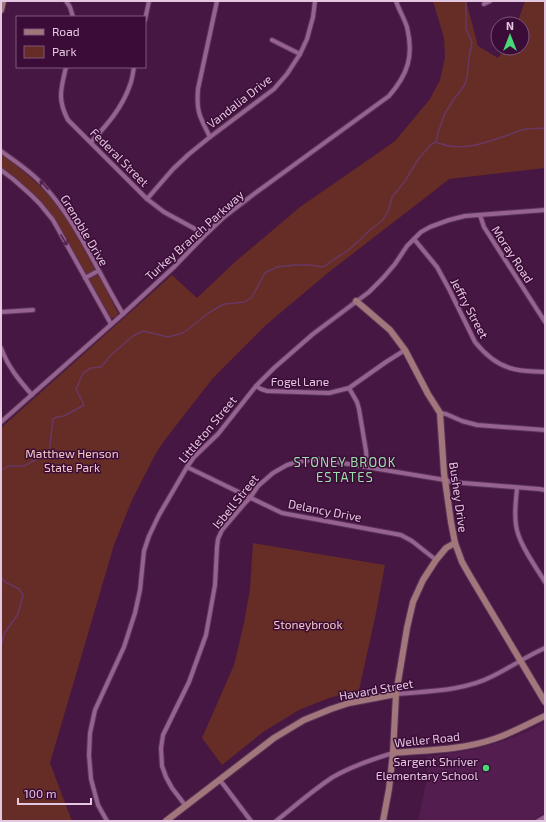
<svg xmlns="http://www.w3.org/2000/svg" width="546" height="822" font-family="'Exo 2',sans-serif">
	<rect width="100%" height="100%" fill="#461742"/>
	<path fill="#531e4f" d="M 545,722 L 545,812 L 532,821 L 418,821 L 427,779 L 427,757 L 476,749 L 504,741 L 528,731 Z"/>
	<g fill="#652d25">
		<path d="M 433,1 L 466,1 L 478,46 L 498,58 L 506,48 L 522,48 L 522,24 L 517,24 L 525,1 L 545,1 L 545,168 L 449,179 L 434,191 L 329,272 L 266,325 L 213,378 L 164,441 L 156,453 L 132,500 L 114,545 L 50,763 L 72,821 L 1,821 L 1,428 L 172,275 L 197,298 L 235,262 L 300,207 L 378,153 L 395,141 L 430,99 L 440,80 L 445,57 L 444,38 Z"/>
		<path d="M 1,154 C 27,173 53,195 70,224 C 79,239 87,254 95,270 L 86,274 L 66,238 L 52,215 L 13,176 L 1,168 Z"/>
		<path d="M 98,274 L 118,313 L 117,316 L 113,318 L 111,318 L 89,279 Z"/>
		<path d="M 253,543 L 385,565 L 376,613 L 359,690 L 329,698 L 299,710 L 263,732 L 222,765 L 202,738 L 234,665 L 244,623 L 250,589 Z"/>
	</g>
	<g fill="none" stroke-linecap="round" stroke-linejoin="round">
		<g stroke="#6a3765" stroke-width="1.5">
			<path d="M 436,142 L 438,133 L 445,113 L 454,99 L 464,86 L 467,78 L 469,58 L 472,42 L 466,29 L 466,1"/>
			<path d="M 1,471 L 8,466 L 24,466 L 49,453 L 53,419 L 57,417 L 64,416 L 84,405 L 76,389 L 83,373 L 91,368 L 101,367 L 112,354 L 133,336 L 143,331 L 168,337 L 183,333 L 210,312 L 224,304 L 245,302 L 252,297 L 265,273 L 277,267 L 294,265 L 309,265 L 323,267 L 351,248 L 369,231 L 383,220 L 389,209 L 392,197 L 405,181 L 419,158 L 432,144 L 436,142 C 461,153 485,143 508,135 C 514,133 520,130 526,129 C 533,128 539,129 545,128"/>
			<path d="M 1,577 L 5,582 L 19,589 L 23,595 L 18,614 L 4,634 L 1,647"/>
		</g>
		<defs>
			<g id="street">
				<path d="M 66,1 L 70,7 L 73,17"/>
				<path d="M 484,4 L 490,1"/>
				<path d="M 145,20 L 149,1"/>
				<path d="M 272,40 L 300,54"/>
				<path d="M 66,67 C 61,89 57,99 68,120 L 147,199 L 164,212 L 197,230 L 204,236"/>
				<path d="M 210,137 C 200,117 196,112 198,89 L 217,1"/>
				<path d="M 91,142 C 107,125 122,108 130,85 C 132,80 133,73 134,67"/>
				<path d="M 1,151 C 16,162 32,172 44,186 C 78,223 97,271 123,314"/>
				<path d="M 1,170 L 13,179 L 31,195 L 40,204 L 53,220 L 111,324"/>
				<path d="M 147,199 L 173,169 L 189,154 L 210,137 L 274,89 L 287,74 L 300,54 L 307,39 L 313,17 L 315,1"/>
				<path d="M 480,215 L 484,227 L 545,322"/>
				<path d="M 414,239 L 437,267 L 449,289 L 475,342 C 484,353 496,364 510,368 C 521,372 534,371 545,372"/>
				<path d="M 85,278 L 98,271"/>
				<path d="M 1,312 L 33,310"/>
				<path d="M 1,348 C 8,367 19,380 32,395"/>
				<path d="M 256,386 L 261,389 L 267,391 L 329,393 L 349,388 L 386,362 L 405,350"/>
				<path d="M 349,388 L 357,402 L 359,409 L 366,451 L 367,467"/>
				<path d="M 440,413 L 446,414 L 462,421 L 477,425 L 545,430"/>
				<path d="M 1,422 L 123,314 L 174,267 L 204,236 L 224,217 L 254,194 L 389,96 C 408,74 414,56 407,27 C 404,18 399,10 396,1"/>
				<path d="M 187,467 L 282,513 L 401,535 L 412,541 L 436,560"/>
				<path d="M 517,488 C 516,500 514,513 516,525 C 518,543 536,567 545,582"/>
				<path d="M 396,694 C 429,691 464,691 493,676 C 511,667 527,656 545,648"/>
				<path d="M 220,780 L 251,821"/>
				<path d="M 185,805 L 172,788 L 166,777 L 162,766 L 161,748 L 163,735 L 189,682 L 206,635 L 215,585 L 217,547 L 218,539 L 222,530 L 245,503 L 250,498 L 258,486 L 273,473 L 287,465 L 297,462 L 318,459 L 445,480 L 451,482 L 539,489 L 545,490"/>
				<path d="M 107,821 L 98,805 L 91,779 L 89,755 L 90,733 L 95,710 L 124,647 L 135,613 L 140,590 L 144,551 L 149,536 L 159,515 L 187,467 L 194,457 L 218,434 L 256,386 L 274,368 L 313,334 L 369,292 L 383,278 L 395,264 L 407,246 L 421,232 L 430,227 L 449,220 L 465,216 L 545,210"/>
				<path d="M 276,821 C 295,806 313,790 333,777 C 352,766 373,759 393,753"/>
				<path d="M 538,821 L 545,817"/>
			</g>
			<g id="secondary">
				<path d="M 1,10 L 3,1"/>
				<path d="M 356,301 L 361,305 L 390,330 L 405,350 L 428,394 L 440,413 L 444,473 L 451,522 L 455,543 L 462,562 L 470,576 L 545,702"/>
				<path d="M 393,753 C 427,750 462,750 494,739 C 512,733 528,724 545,716"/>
				<path d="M 166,821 L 274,738 L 304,720 L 331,709 L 349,703 L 396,694"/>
				<path d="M 383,821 L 389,789 L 393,753 L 396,694 L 407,628 L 413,602 L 423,580 L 436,560 L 446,548 L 455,543"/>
			</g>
		</defs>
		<use href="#street" stroke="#5a3458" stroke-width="6"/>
		<use href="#secondary" stroke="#5a3458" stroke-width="8"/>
		<use href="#street" stroke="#966290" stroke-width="4"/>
		<use href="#secondary" stroke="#a3767b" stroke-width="6"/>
	</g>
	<defs><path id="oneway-shaft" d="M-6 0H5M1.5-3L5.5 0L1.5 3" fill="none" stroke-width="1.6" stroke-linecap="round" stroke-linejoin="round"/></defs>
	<g stroke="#51224d">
		<use href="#oneway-shaft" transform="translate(44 185) rotate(-133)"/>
		<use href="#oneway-shaft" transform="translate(64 240) rotate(60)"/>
	</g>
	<circle fill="#49d778" stroke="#3a0c37" stroke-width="1.5" cx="486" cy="768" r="4"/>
	<g text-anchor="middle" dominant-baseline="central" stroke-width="3" stroke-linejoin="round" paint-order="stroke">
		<g font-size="12" fill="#e4c7e0" stroke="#3a0c37">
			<text transform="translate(239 101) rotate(-38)">Vandalia Drive</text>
			<text transform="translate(120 157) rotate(45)">Federal Street</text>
			<text transform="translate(85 230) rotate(59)">Grenoble Drive</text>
			<text transform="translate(194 235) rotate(-42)">Turkey Branch Parkway</text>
			<text transform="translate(513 254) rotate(57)">Moray Road</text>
			<text transform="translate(470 308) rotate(62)">Jeffry Street</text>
			<text x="300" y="381">Fogel Lane</text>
			<text transform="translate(207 429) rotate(-50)">Littleton Street</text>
			<text transform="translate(459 497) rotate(82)">Bushey Drive</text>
			<text transform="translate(235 501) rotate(-51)">Isbell Street</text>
			<text transform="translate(325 510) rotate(11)">Delancy Drive</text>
			<text transform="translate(376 689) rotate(-10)">Havard Street</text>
			<text transform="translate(427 739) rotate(-6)">Weller Road</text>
		</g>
		<g font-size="12" fill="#f5c9c1" stroke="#3a0c37">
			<text x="72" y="453">Matthew Henson<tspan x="72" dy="14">State Park</tspan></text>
			<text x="308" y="624">Stoneybrook</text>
		</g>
		<g font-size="12" fill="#e4c7e0" stroke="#3a0c37" text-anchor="end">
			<text x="478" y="761">Sargent Shriver<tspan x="478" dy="14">Elementary School</tspan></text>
		</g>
		<g font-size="13" letter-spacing="1" fill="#9cdfaa" stroke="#3a0c37">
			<text x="345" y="462">STONEY BROOK<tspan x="345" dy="15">ESTATES</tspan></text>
		</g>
	</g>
	<rect width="546" height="822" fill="none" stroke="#e4c7e0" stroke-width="4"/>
	<rect x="16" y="16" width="130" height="52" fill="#3a0c37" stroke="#7e577b"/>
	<rect x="24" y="29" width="20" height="6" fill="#a3767b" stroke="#7e577b"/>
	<text x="52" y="36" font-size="12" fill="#e4c7e0">Road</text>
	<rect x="24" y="46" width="20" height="12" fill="#652d25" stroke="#7e577b"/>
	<text x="52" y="56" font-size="12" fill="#e4c7e0">Park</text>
	<g transform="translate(510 36)"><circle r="19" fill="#3a0c37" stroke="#7e577b"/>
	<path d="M0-3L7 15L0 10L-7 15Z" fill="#49d778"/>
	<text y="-6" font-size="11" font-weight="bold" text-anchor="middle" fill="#e4c7e0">N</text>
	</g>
	<path d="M18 798v6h73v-6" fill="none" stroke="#e4c7e0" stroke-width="2"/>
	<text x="24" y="798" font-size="12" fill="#e4c7e0" stroke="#3a0c37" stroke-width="3" paint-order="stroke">100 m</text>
</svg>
